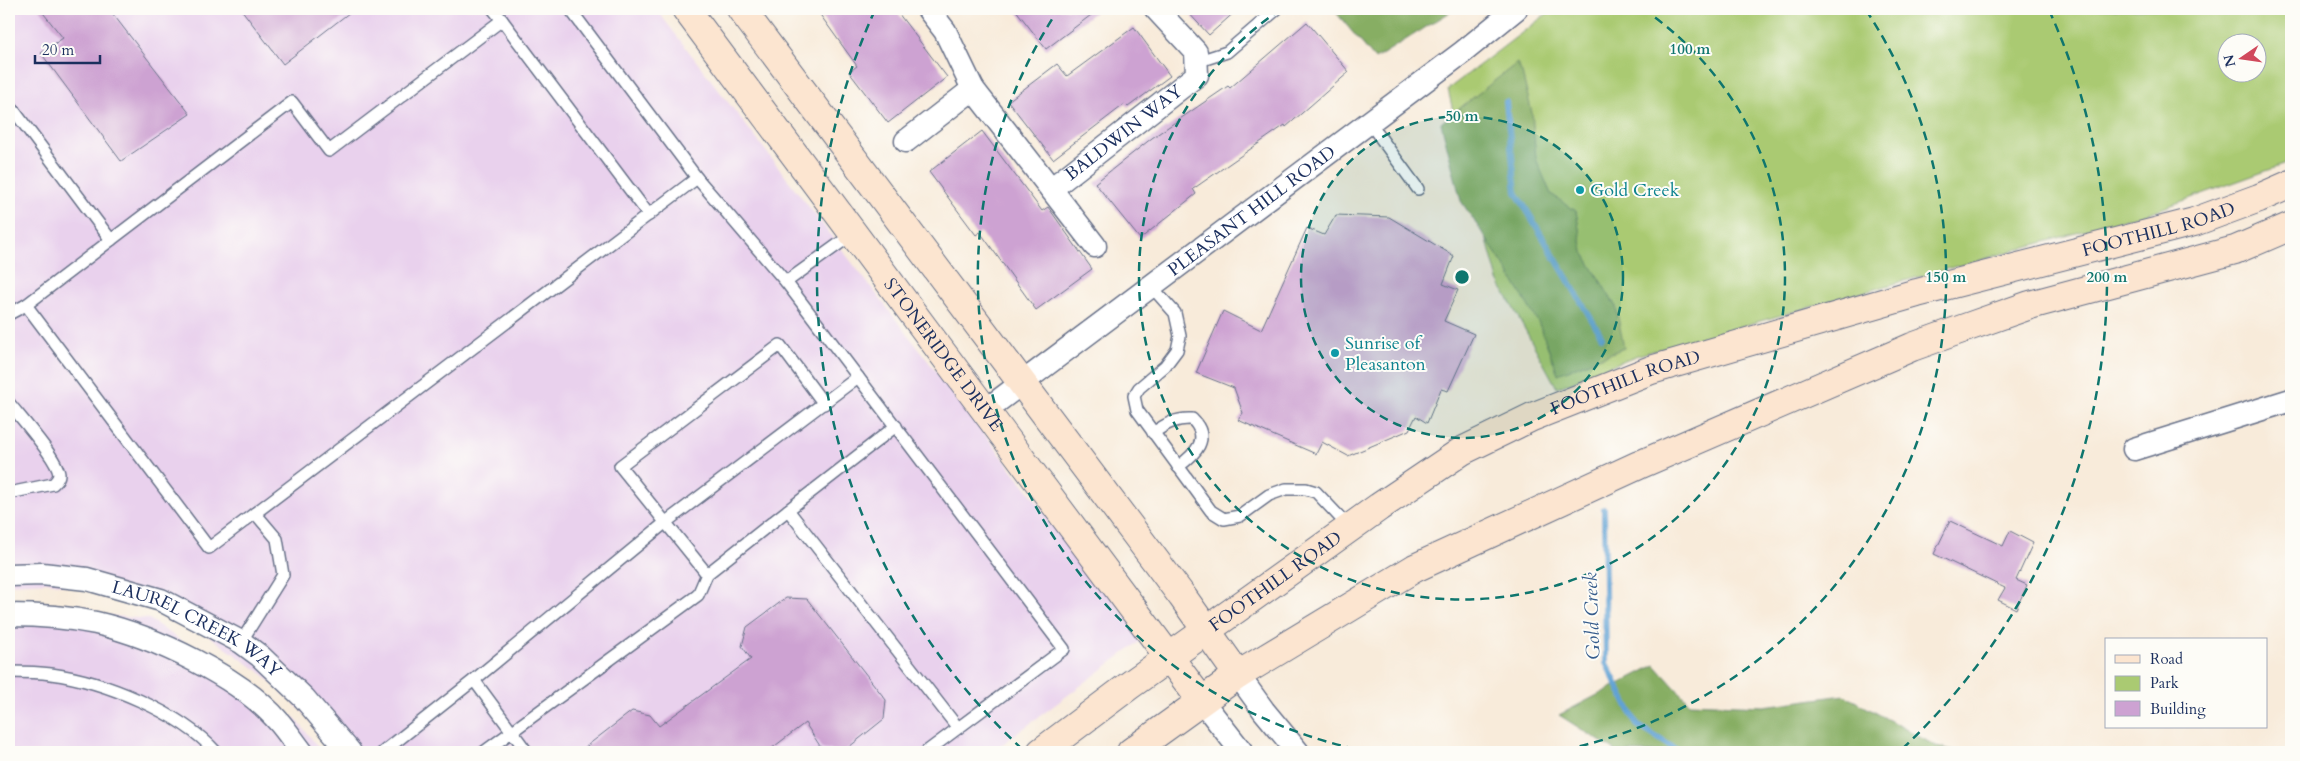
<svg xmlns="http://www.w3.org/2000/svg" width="2300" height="761" font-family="Cardo,serif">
	<rect width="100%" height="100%" fill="#fdfcf7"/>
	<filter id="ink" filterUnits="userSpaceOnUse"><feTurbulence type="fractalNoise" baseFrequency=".02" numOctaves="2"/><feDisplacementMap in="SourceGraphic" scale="10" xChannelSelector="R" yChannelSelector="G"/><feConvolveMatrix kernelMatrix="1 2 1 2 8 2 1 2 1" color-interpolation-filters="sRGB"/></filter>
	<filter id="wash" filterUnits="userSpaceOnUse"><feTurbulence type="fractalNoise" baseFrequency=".0096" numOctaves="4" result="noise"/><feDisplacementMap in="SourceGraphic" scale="20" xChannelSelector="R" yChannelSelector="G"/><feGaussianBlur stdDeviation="1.12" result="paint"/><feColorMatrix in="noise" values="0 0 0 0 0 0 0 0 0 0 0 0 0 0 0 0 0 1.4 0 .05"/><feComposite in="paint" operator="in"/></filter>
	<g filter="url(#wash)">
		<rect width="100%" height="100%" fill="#f8ebda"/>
		<g fill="#e9d1ed">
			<path d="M 9,9 L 656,9 L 1143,639 L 992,752 L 334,752 L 306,715 L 261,673 L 209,636 L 152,609 L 95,591 L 48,582 L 9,584 Z"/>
			<path d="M 9,607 L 149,619 L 296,719 L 322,752 L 9,752 Z"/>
		</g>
		<path fill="#aaca72" stroke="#627c68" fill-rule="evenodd" d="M 1553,9 L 2291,9 L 2291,162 L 2152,212 L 1635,356 L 1557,388 L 1498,280 L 1462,152 L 1448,89 ZM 2228,42 L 2258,42 L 2258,72 L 2228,72 Z"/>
		<g fill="#87ae64" stroke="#516e61">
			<path d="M 1333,9 L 1455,9 L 1375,59 Z"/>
			<path d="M 1517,63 L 1522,73 L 1532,113 L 1536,159 L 1551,194 L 1576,211 L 1583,252 L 1616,307 L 1624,348 L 1558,374 L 1539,324 L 1505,267 L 1461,201 L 1441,123 Z"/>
			<path d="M 1655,665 L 1689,703 L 1764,706 L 1844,695 L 1936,746 L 1958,752 L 1617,752 L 1559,715 Z"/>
		</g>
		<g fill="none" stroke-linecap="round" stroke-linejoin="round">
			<g stroke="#61a2d4" stroke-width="6">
				<path d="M 1506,102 L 1516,192 L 1602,337"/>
				<path d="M 1604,509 L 1606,663 L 1637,725 L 1680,752"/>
			</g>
		</g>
		<g id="blocks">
			<g fill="#cda2d2">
				<path d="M 40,9 L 109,9 L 190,114 L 121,161 L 41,53 L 63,38 Z"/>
				<path d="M 241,9 L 354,9 L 283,64 Z"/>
				<path d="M 816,9 L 895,9 L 947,77 L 888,123 L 849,72 L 857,66 Z"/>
				<path d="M 1015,9 L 1099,9 L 1046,49 Z"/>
				<path d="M 1185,9 L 1238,9 L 1209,35 Z"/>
				<path d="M 1307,22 L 1349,72 L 1286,127 L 1285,125 L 1193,189 L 1196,194 L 1140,239 L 1095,183 L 1152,138 L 1228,86 L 1230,88 Z"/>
				<path d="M 1134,27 L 1170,76 L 1128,107 L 1125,104 L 1053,159 L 1008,101 L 1057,64 L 1067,76 Z"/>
				<path d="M 982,131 L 1042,211 L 1048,207 L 1092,269 L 1036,310 L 980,232 L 976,235 L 929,172 Z"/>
				<path d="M 1336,215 L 1389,217 L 1454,256 L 1443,284 L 1458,290 L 1444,321 L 1474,334 L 1448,391 L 1441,389 L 1427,423 L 1416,416 L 1409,430 L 1348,456 L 1322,442 L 1316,454 L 1238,420 L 1243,413 L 1234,388 L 1196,373 L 1223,311 L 1261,330 L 1307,228 L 1324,235 Z"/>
				<path d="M 1950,521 L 2003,546 L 2010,531 L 2033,543 L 2016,580 L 2027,585 L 2016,609 L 1998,600 L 2005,588 L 1934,554 Z"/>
				<path d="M 786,598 L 807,599 L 886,700 L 884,719 L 844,751 L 822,749 L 805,723 L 767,752 L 579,752 L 632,711 L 650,715 L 659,726 L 751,659 L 742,646 L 747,627 Z"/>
			</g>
		</g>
	</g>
	<g filter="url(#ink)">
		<use href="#blocks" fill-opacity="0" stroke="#687189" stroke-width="1"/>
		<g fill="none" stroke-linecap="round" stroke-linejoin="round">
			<defs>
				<g id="service">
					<path d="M 502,20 L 649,215"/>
					<path d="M 1196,62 L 1227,52 L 1277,9"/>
					<path d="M 9,104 L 111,240 L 292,102 L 329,151 L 502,20 L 493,9"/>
					<path d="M 1369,122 L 1418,189"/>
					<path d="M 697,178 L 786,282"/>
					<path d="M 854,233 L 786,282 L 1064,649 L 926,752"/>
					<path d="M 1151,286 L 1175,313 L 1180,336 L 1177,350 L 1165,366 L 1139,388 L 1134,396 L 1137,410 L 1211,511 L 1224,519 L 1240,516 L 1269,495 L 1286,489 L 1306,489 L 1316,492 L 1350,528"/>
					<path d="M 26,305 L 209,548 L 697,178 L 570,9"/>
					<path d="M 9,314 L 26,305 L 111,240"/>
					<path d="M 9,403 C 20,417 57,458 59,474 C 59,479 56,481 53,484 L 9,493"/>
					<path d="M 896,426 L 788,510 L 958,728"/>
					<path d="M 1153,433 C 1166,424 1176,418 1192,419 C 1212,439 1195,454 1178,467"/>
					<path d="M 707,574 L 620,466 L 780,345 L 824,404"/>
					<path d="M 241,642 L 283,575 L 277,539 L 255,513"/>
					<path d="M 9,672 C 23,672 37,672 51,674 C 104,681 180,712 216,752"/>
					<path d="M 474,680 L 666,522 L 858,377"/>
					<path d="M 383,752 L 474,680 L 527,752"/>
					<path d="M 484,752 L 698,595 L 707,574 L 788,510"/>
				</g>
				<g id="minor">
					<path id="s1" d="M 928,9 L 945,31 L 973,89 L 1051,189 L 1197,75 L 1196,52 L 1156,9"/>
					<path d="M 906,141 L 973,89"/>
					<path d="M 1051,189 L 1095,246"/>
					<path id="s2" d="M 986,410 L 1463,52 L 1516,9"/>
					<path d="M 2134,449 L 2291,400"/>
					<path id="s3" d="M 9,575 L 42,574 L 87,579 L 161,600 L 241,642 L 260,656 L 304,698 L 350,752"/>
					<path d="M 9,615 C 38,615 67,617 96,623 C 153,636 241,677 279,722 C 287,731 294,742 302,752"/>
					<path d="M 1238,675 L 1264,711 L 1298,752"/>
					<path d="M 1201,700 L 1242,752"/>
				</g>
				<g id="secondary">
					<path id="s4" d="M 686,9 L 1201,700"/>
					<path d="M 741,9 L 1182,596 L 1238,675"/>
					<path id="s5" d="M 1041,752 L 1130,685 L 1379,507 L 1462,451 L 1532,417 L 1651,370 L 1917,293 L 2194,222 L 2259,198 L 2291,184"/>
					<path d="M 1131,752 L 1238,675 L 1415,568 L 1639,465 L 1912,347 L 1962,329 L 2030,305 L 2235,250 L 2291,226"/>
				</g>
			</defs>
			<use href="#service" stroke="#687189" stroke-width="14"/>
			<use href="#minor" stroke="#687189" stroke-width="25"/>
			<use href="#secondary" stroke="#687189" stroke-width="30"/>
			<use href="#service" stroke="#fff" stroke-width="11"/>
			<use href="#minor" stroke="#fff" stroke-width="22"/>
			<use href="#secondary" stroke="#fce5d0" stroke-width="28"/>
		</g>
	</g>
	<circle cx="1462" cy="277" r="161" fill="#0f766e" fill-opacity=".12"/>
	<g fill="none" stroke="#0f766e" stroke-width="2.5" stroke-dasharray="9 6">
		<circle cx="1462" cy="277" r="161"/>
		<path d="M1643 9A323 323 0 1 1 1281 9"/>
		<path d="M1370 752A484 484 0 0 1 1058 10M1866 10A484 484 0 0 1 1554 752"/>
		<path d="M1022 749A645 645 0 0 1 875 10M2049 10A645 645 0 0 1 1902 749"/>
	</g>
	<g fill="#0f9aa8" stroke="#fdfcf7" stroke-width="2">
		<circle cx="1580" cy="190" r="5"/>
		<circle cx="1335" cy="353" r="5"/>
	</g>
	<g text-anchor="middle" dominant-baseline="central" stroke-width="4" stroke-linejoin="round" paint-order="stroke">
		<g font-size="18" fill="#1b2f5e" stroke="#fdfcf7">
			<text stroke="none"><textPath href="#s1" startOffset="311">BALDWIN WAY</textPath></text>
			<text stroke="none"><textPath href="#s2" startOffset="332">PLEASANT HILL ROAD</textPath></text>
			<text stroke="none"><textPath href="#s5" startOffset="1250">FOOTHILL ROAD</textPath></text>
			<text stroke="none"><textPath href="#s4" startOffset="431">STONERIDGE DRIVE</textPath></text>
			<text stroke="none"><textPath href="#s5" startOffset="695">FOOTHILL ROAD</textPath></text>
			<text stroke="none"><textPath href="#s5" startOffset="290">FOOTHILL ROAD</textPath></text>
			<text stroke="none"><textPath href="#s3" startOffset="200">LAUREL CREEK WAY</textPath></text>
		</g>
		<g font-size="18" fill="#0d838f" stroke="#fdfcf7" text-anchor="start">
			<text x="1590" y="190">Gold Creek</text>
			<text x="1345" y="343">Sunrise of<tspan x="1345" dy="21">Pleasanton</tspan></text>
		</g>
		<g font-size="19" font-style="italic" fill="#375d8d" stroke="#fdfcf7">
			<text transform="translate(1592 616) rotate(-92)">Gold Creek</text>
		</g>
	</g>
	<circle cx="1462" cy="277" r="8" fill="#0f766e" stroke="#fdfcf7" stroke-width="2.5"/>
	<g font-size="15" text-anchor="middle" font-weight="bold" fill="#0f766e" stroke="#fdfcf7" stroke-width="4" stroke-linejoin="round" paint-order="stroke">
		<text x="1690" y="54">100 m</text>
		<text x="1462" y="121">50 m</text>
		<text x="1946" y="282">150 m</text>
		<text x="2107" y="282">200 m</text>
	</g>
	<rect width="2300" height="761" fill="none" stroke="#fdfcf7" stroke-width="30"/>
	<rect x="2105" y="638" width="162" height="90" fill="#fdfcf7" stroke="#a3aaba"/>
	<rect x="2115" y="655" width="25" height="8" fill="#fce5d0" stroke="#a3aaba"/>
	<text x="2150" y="664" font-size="15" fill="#1b2f5e">Road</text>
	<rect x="2115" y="676" width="25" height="15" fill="#aaca72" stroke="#a3aaba"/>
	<text x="2150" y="688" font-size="15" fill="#1b2f5e">Park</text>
	<rect x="2115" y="701" width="25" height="15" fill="#cda2d2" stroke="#a3aaba"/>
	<text x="2150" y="714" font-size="15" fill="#1b2f5e">Building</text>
	<g transform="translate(2242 58) rotate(257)"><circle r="24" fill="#fdfcf7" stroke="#a3aaba"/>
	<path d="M0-4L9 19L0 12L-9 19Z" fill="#d1495b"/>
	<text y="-8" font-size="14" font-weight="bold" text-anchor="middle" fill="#1b2f5e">N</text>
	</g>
	<path d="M35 55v8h65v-8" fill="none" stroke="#1b2f5e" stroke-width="2.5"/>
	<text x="42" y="55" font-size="15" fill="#1b2f5e" stroke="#fdfcf7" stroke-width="4" paint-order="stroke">20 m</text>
</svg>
